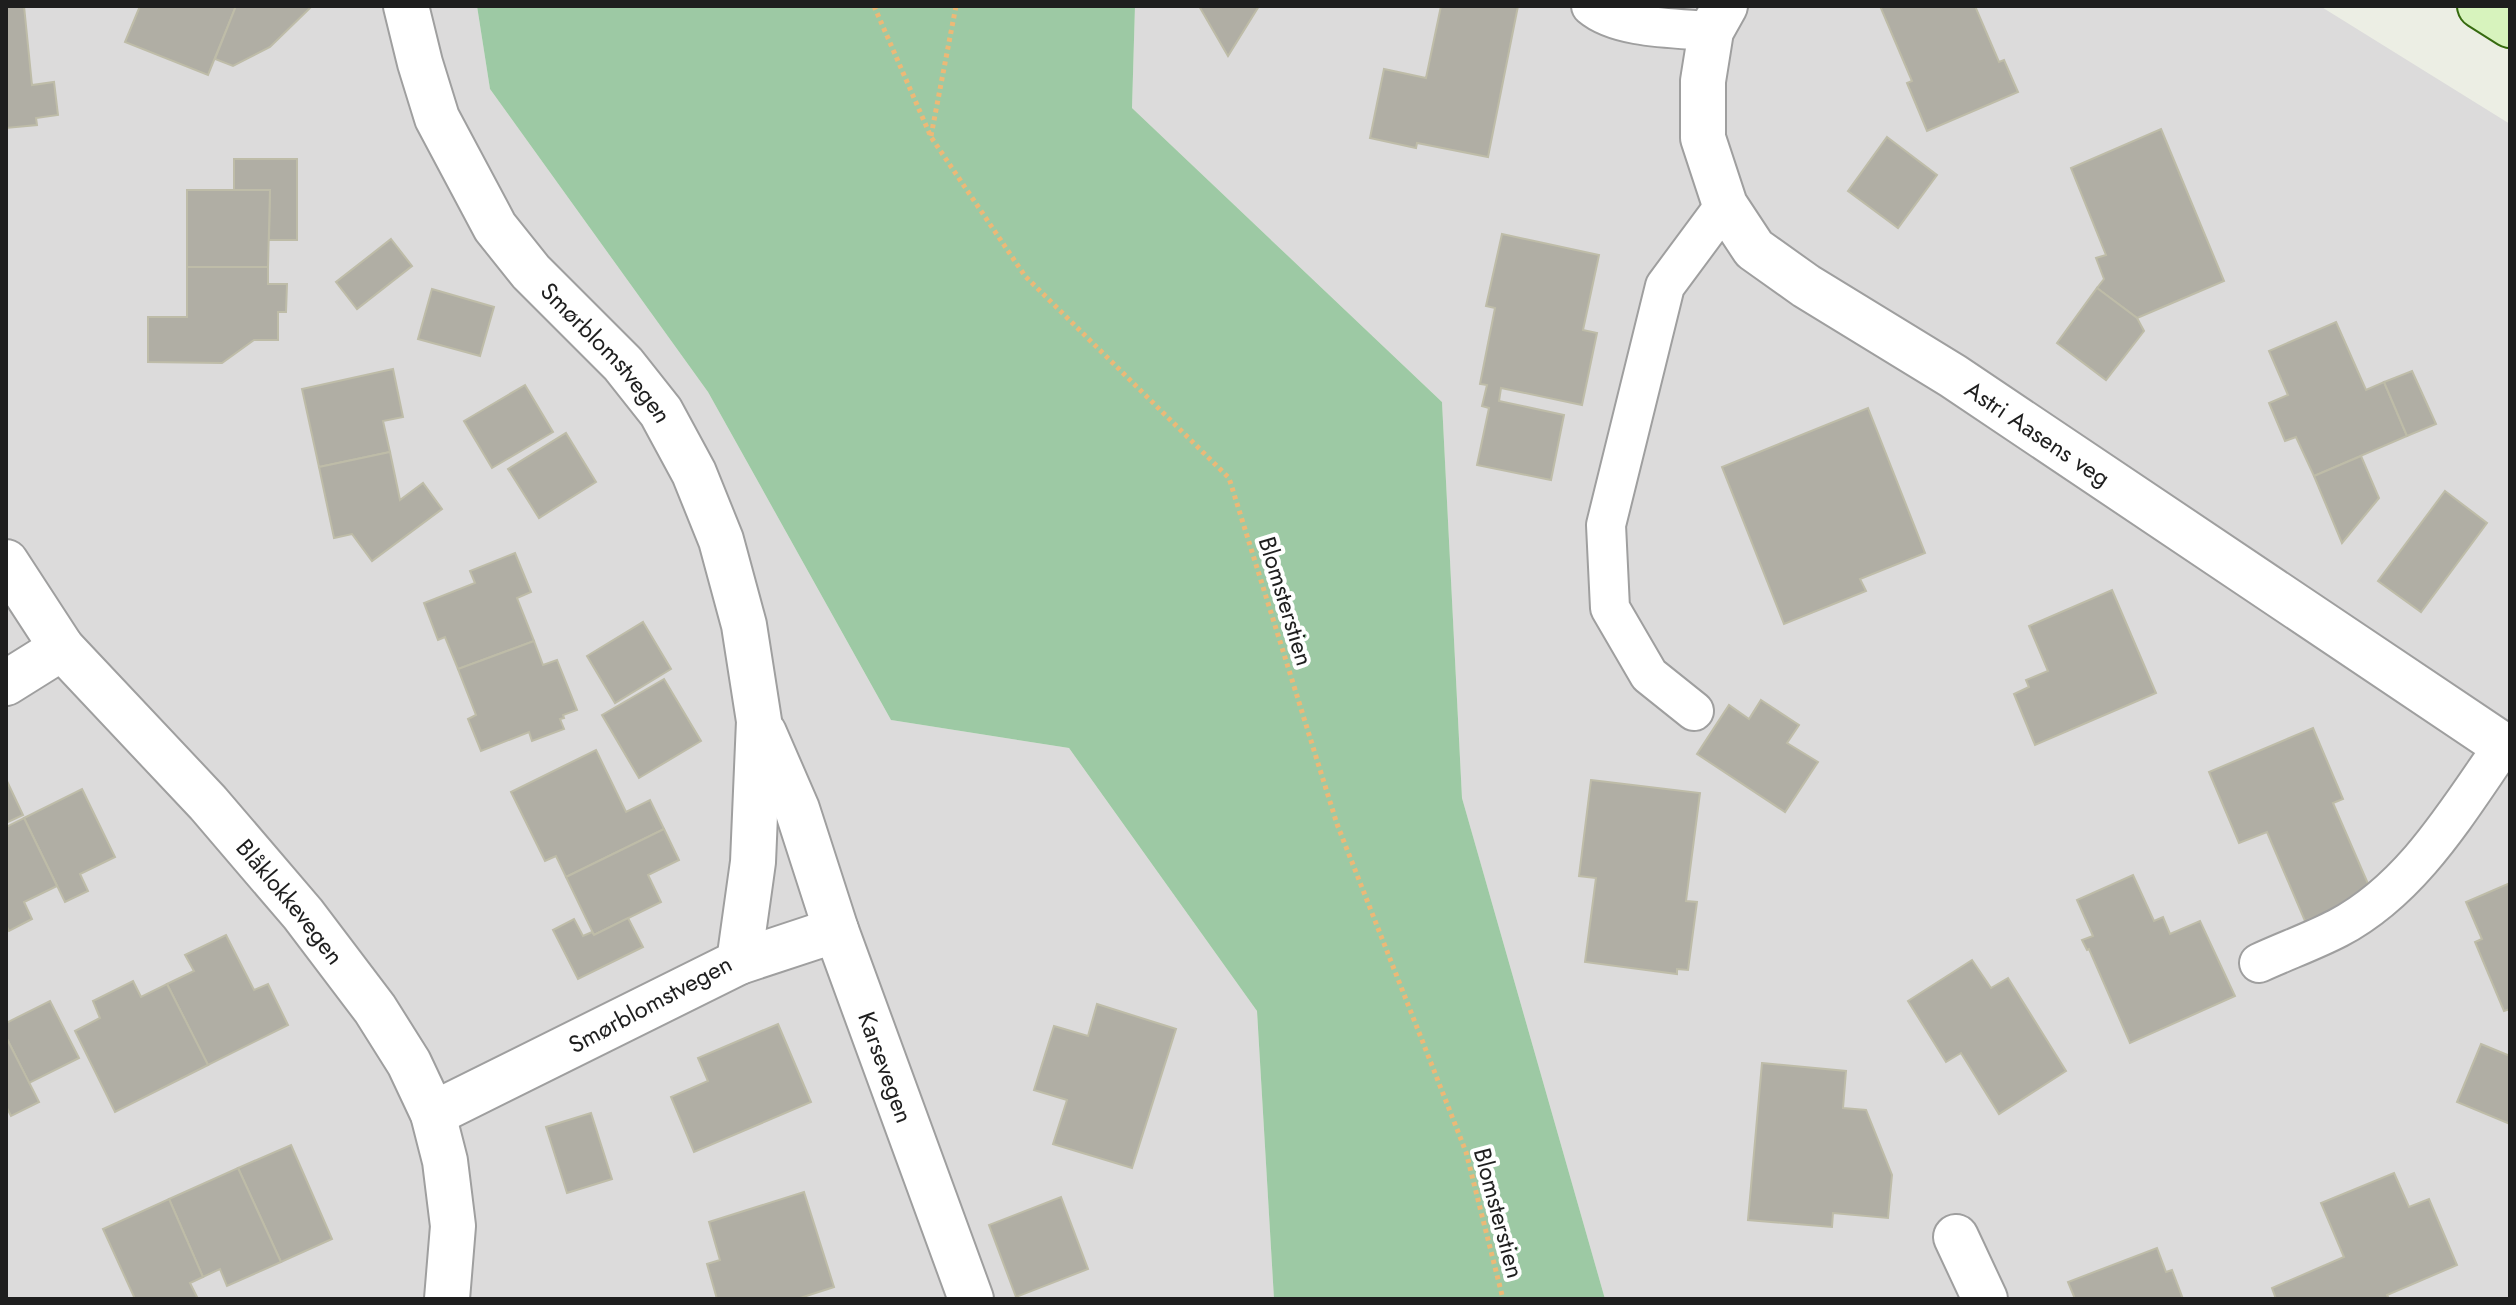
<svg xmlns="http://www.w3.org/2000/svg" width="2516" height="1305" font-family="Jost,sans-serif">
	<rect width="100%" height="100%" fill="#eceee4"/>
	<g fill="#dcdbdb">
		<path d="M 6,6 L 477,6 L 490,89 L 708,392 L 891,720 L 1069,748 L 1257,1011 L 1274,1299 L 6,1299 Z"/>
		<path d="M 1135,6 L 2320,6 L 2510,124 L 2510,1299 L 1605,1299 L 1462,798 L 1442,402 L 1132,108 Z"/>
	</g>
	<path fill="#9dc9a4" d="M 477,6 L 1135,6 L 1132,108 L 1442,402 L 1462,798 L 1605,1299 L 1274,1299 L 1257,1011 L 1069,748 L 891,720 L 708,392 L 490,89 Z"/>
	<g fill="#b0aea4" stroke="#bebca8" stroke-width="2">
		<path d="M 6,6 L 24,6 L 32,85 L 54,82 L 58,115 L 36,118 L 37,125 L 6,128 Z"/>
		<path d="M 140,6 L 236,6 L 208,75 L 125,42 Z"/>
		<path d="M 236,6 L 308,6 L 310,8 L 270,47 L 233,66 L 215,59 Z"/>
		<path d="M 1199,6 L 1259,6 L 1228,56 Z"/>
		<path d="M 1441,6 L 1518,6 L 1488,157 L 1417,143 L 1416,148 L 1370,138 L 1384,69 L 1426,78 Z"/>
		<path d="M 1880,6 L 1975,6 L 1999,62 L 2004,60 L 2018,92 L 1927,131 L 1907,83 L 1912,81 Z"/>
		<path d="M 2161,129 L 2224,281 L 2137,318 L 2097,288 L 2104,279 L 2096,258 L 2106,255 L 2071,168 Z"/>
		<path d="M 1887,137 L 1937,175 L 1898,228 L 1848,191 Z"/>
		<path d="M 234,159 L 297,159 L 297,240 L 269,240 L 270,190 L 234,191 Z"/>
		<path d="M 187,190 L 270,190 L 268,267 L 187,267 Z"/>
		<path d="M 1502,234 L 1599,255 L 1583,330 L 1597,333 L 1582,405 L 1501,388 L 1499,401 L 1564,415 L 1551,480 L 1477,465 L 1489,408 L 1482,406 L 1487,385 L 1480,384 L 1495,308 L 1486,306 Z"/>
		<path d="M 391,239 L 412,266 L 357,309 L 336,282 Z"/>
		<path d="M 187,267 L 268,267 L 268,284 L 287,284 L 286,312 L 278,312 L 278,340 L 254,340 L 222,363 L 148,362 L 148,317 L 187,317 Z"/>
		<path d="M 2097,288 L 2137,318 L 2144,331 L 2106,380 L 2057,343 Z"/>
		<path d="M 432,289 L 494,307 L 480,356 L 418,339 Z"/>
		<path d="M 2336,322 L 2366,390 L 2384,382 L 2407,436 L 2314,476 L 2296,437 L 2285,441 L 2269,403 L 2288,395 L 2269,351 Z"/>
		<path d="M 393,369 L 403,417 L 383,421 L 390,452 L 319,467 L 302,389 Z"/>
		<path d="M 2412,371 L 2436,424 L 2407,436 L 2384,382 Z"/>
		<path d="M 525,385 L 553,432 L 492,468 L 464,421 Z"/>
		<path d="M 1868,408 L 1925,553 L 1860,579 L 1866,591 L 1784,624 L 1722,467 Z"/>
		<path d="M 566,433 L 596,482 L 539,518 L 508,469 Z"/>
		<path d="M 390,452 L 400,500 L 423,483 L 442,509 L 372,561 L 352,534 L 334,538 L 319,467 Z"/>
		<path d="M 2361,456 L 2379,498 L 2342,543 L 2314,476 Z"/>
		<path d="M 2445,491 L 2487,523 L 2421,612 L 2378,581 Z"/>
		<path d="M 515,553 L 531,592 L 517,598 L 534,641 L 458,669 L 445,637 L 438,640 L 424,603 L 475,583 L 470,571 Z"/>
		<path d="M 2112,590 L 2156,693 L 2035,745 L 2014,694 L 2029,687 L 2026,680 L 2048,671 L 2029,626 Z"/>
		<path d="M 643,622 L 671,669 L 615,703 L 587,656 Z"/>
		<path d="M 534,641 L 543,665 L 557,660 L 577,710 L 563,715 L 564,718 L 560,719 L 564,729 L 532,741 L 529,732 L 481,751 L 468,719 L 476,715 L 458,669 Z"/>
		<path d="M 664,679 L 701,741 L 639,778 L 602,715 Z"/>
		<path d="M 1761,700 L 1799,725 L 1787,743 L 1818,762 L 1785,812 L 1697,754 L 1729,705 L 1749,719 Z"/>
		<path d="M 2313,728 L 2343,799 L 2333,803 L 2372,893 L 2305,921 L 2267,832 L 2239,843 L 2209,772 Z"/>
		<path d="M 596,750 L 626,812 L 650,800 L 664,829 L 566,877 L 556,856 L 545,861 L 511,792 Z"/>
		<path d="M 6,779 L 23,815 L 6,823 Z"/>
		<path d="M 1591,780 L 1700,793 L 1686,901 L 1697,902 L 1688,970 L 1677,969 L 1677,974 L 1585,962 L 1596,878 L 1579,876 Z"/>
		<path d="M 82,789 L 115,857 L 80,874 L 88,891 L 65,902 L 24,818 Z"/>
		<path d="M 24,818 L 57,886 L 24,902 L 32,919 L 9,931 L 6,925 L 6,827 Z"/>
		<path d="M 664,829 L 679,860 L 648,875 L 661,902 L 594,935 L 566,877 Z"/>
		<path d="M 2133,875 L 2154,921 L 2163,917 L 2170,934 L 2200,921 L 2235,996 L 2130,1043 L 2089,949 L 2087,950 L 2082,940 L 2093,936 L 2077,900 Z"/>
		<path d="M 2510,883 L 2510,1009 L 2504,1011 L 2475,942 L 2482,939 L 2466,902 Z"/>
		<path d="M 628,918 L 643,947 L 578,979 L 553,930 L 574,919 L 583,936 L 592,932 L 594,935 Z"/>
		<path d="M 226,935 L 254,990 L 268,984 L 288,1025 L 208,1065 L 167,984 L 194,971 L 185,955 Z"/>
		<path d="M 1972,960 L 1991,988 L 2008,978 L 2066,1071 L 1999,1114 L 1961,1053 L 1946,1062 L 1908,1001 Z"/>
		<path d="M 133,981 L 141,997 L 167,984 L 208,1065 L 115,1112 L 75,1031 L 100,1018 L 93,1001 Z"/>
		<path d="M 50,1001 L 79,1058 L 29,1083 L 6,1037 L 6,1023 Z"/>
		<path d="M 1097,1004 L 1176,1029 L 1132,1168 L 1053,1144 L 1067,1100 L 1034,1090 L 1054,1026 L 1088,1036 Z"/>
		<path d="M 778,1024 L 811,1102 L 694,1152 L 671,1097 L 708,1081 L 698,1058 Z"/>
		<path d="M 6,1037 L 39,1102 L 11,1116 L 6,1106 Z"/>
		<path d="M 2481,1044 L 2510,1056 L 2510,1124 L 2457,1102 Z"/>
		<path d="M 1762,1063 L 1846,1071 L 1843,1108 L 1866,1110 L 1892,1175 L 1888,1218 L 1833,1213 L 1832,1227 L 1748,1220 Z"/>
		<path d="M 591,1113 L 612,1179 L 567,1193 L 546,1127 Z"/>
		<path d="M 291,1145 L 332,1239 L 281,1262 L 238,1168 Z"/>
		<path d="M 238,1168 L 281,1262 L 227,1286 L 220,1269 L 203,1277 L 169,1199 Z"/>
		<path d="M 2394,1173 L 2409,1207 L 2429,1199 L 2457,1265 L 2387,1295 L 2389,1299 L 2276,1299 L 2272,1288 L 2344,1257 L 2321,1203 Z"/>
		<path d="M 804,1192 L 834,1287 L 797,1299 L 717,1299 L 707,1264 L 720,1260 L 709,1222 Z"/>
		<path d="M 1061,1197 L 1088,1269 L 1016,1297 L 989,1225 Z"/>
		<path d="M 169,1199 L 203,1277 L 190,1283 L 198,1299 L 135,1299 L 103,1229 Z"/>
		<path d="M 2157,1248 L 2166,1272 L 2172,1270 L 2183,1299 L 2075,1299 L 2068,1282 Z"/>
	</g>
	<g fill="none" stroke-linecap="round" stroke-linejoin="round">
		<defs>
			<g id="lane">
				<path d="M 1591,6 C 1618,29 1676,28 1711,31"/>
				<path d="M 1694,711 L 1649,675 L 1610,608 L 1606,525 L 1665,286 L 1725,205"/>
				<path d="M 2259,963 C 2285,951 2313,941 2338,928 C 2412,889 2457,812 2503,746"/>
			</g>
			<g id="street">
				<path id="s1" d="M 406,6 L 420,63 L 437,118 L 495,227 L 531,272 L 623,364 L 661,412 L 694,473 L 721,540 L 744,625 L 759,721 L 753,862 L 739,962 L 433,1114"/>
				<path id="s2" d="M 1725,6 L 1711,31 L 1703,81 L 1703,138 L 1725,205 L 1754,249 L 1806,286 L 1953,376 L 2510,750"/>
				<path id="s3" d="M 6,562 L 62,648 L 208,803 L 303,914 L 375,1009 L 409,1063 L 433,1114 L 445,1161 L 453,1226 L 447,1299"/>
				<path d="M 6,683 L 62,648"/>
				<path d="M 764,733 L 797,809 L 836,930"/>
				<path id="s4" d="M 739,962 L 836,930 L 971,1299"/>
				<path d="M 1956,1237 L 1985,1299"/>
			</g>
			<path id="secondary" d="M 2480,6 L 2510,25"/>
		</defs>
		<use href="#lane" stroke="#9f9f9f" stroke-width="42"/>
		<use href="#street" stroke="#9f9f9f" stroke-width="48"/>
		<use href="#secondary" stroke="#366a0f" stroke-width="48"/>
		<g stroke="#ecb977" stroke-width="5" stroke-dasharray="4 4" stroke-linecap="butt">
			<path d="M 874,6 L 931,137 L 1025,276 L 1229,478 L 1337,824 L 1466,1152 L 1503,1299"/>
			<path d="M 931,136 L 956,6"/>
		</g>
		<use href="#lane" stroke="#fff" stroke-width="38"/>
		<use href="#street" stroke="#fff" stroke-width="44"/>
		<use href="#secondary" stroke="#d7f3bd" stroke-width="44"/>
	</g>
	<g text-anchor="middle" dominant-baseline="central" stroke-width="8" stroke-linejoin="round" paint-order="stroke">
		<g font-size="24" fill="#1e1e1e" stroke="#fff">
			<text stroke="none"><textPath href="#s1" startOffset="408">Smørblomstvegen</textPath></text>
			<text stroke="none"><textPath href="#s2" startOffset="598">Astri Aasens veg</textPath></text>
			<text transform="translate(1286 601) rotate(73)">Blomsterstien</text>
			<text stroke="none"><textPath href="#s3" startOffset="444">Blåklokkevegen</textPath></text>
			<text transform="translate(650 1004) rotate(-28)">Smørblomstvegen</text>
			<text stroke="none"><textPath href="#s4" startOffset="248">Karsevegen</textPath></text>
			<text transform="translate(1499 1213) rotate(75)">Blomsterstien</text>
		</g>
	</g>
	<rect width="2516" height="1305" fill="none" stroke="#1e1e1e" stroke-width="16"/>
</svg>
